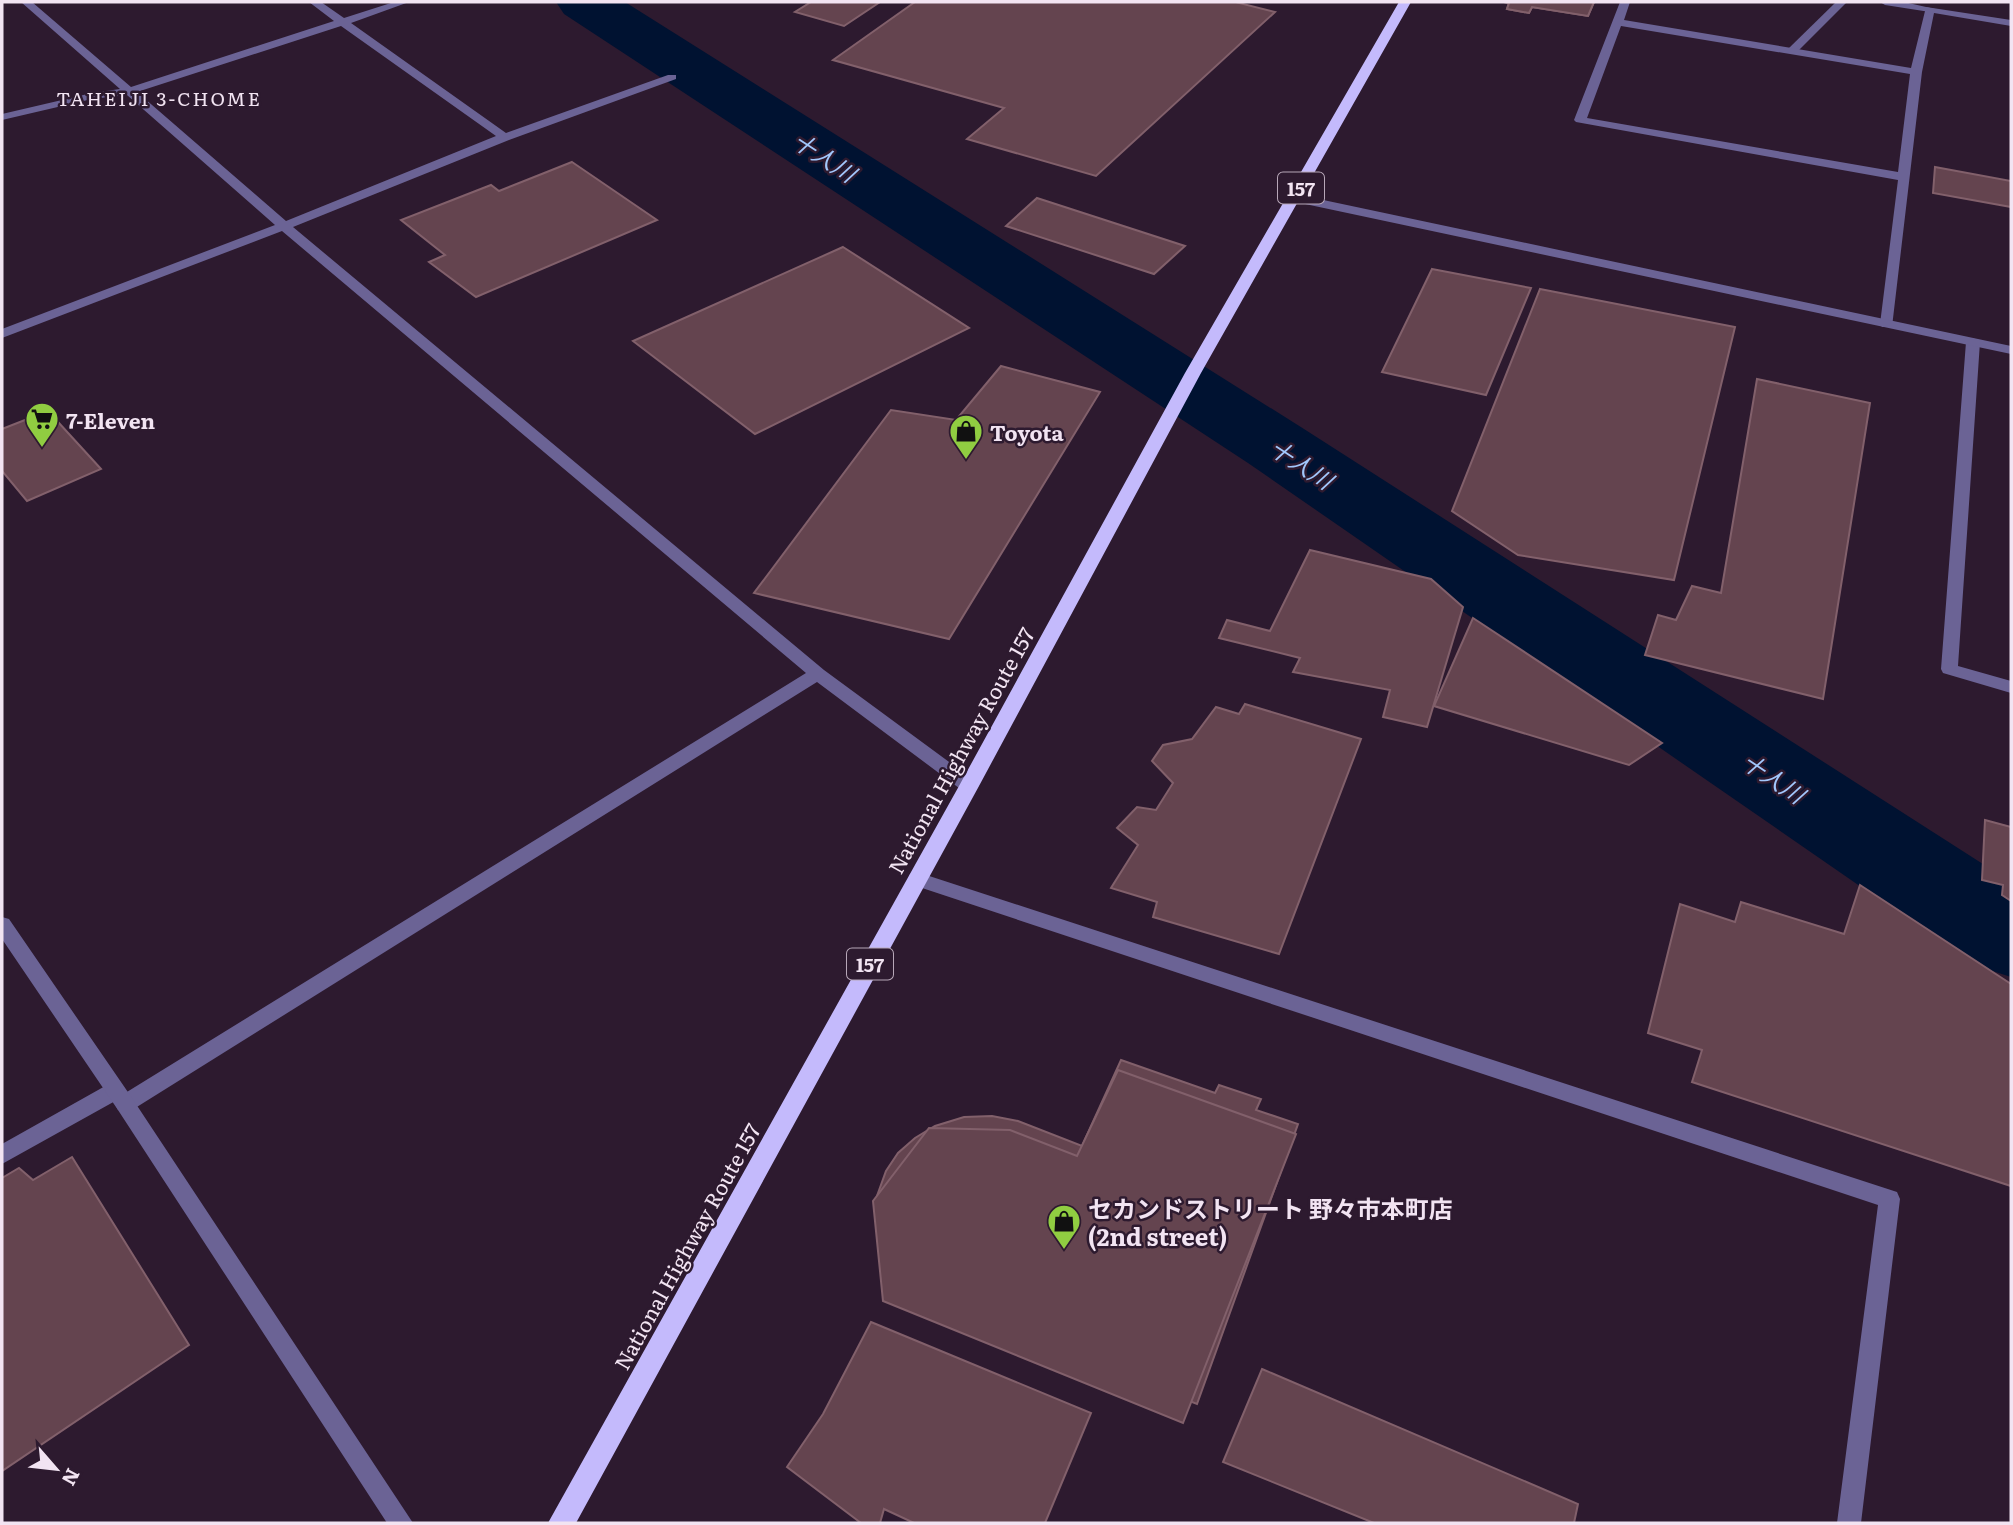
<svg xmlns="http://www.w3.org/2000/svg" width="2013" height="1525" font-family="Literata,'Noto Sans JP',serif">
	<rect width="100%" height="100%" fill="#2d1a2f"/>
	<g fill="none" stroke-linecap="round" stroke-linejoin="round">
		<path fill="#001231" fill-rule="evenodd" d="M 556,2 L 625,2 L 1304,429 L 2011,882 L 2011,977 L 1974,965 L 1248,463 L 564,14 Z"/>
	</g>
	<g fill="#64444f" stroke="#82606b" stroke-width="2">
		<path d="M 811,2 L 880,2 L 844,26 L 795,12 Z"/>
		<path d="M 915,2 L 1241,2 L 1239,3 L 1275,12 L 1096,176 L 967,139 L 1004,108 L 833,60 Z"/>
		<path d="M 1504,2 L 1594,2 L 1588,16 L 1532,7 L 1529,13 L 1507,9 L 1509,3 Z"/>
		<path d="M 1504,2 L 1594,2 L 1588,16 L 1532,7 L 1529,13 L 1507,9 L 1509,3 Z"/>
		<path d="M 572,162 L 657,220 L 476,297 L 429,262 L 445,255 L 401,220 L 491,185 L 499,191 Z"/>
		<path d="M 1935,167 L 2011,181 L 2011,207 L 1933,193 Z"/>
		<path d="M 1037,198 L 1185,246 L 1154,274 L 1006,226 Z"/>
		<path d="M 843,247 L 969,328 L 755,434 L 633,341 Z"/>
		<path d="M 1432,269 L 1531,288 L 1486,395 L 1382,372 Z"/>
		<path d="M 1540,289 L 1735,327 L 1674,580 L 1518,555 L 1452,511 Z"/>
		<path d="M 1001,366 L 1100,392 L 949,639 L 754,593 L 891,410 L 956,420 Z"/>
		<path d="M 1757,379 L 1870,403 L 1823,699 L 1645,655 L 1658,615 L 1676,620 L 1692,586 L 1721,593 Z"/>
		<path d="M 48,411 L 101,469 L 27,501 L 2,471 L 2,429 Z"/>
		<path d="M 1310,550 L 1431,579 L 1463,607 L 1427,727 L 1383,717 L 1390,690 L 1293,672 L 1300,658 L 1219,638 L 1227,620 L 1270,631 Z"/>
		<path d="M 1473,618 L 1662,743 L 1629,765 L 1434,706 Z"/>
		<path d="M 1245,704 L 1361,739 L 1279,954 L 1153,917 L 1157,902 L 1111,888 L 1138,845 L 1117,828 L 1137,807 L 1156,810 L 1173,783 L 1152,761 L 1163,745 L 1192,739 L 1216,707 L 1239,714 Z"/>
		<path d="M 1985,820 L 2011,827 L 2011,901 L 2002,895 L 2003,885 L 1982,880 Z"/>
		<path d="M 1860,885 L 2011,984 L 2011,1186 L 1692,1082 L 1702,1050 L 1648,1033 L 1680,904 L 1735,922 L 1741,902 L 1844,934 Z"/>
		<path d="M 1121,1060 L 1215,1093 L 1219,1085 L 1261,1099 L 1256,1110 L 1298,1124 L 1197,1404 L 931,1299 L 913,1289 L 894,1269 L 882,1249 L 876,1225 L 877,1196 L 886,1171 L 898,1153 L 915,1138 L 935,1126 L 964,1117 L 992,1116 L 1018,1121 L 1082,1146 Z"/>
		<path d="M 1118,1070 L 1296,1134 L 1183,1423 L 883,1301 L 873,1201 L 929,1128 L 1010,1130 L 1077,1156 Z"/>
		<path d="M 72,1157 L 189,1345 L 2,1471 L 2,1178 L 19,1168 L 33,1180 Z"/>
		<path d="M 871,1322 L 1091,1413 L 1045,1523 L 914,1523 L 884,1509 L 880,1523 L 861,1523 L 787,1467 L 823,1414 Z"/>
		<path d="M 1262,1369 L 1578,1504 L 1574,1523 L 1374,1523 L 1223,1462 Z"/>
	</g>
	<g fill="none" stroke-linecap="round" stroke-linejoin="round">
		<g fill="#6b6395" fill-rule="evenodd">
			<path d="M 1836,2 L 1847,2 L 1796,53 L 1788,53 L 1788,49 Z"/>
			<path d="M 1880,2 L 1904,2 L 1935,9 L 1930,12 L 1885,5 Z"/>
		</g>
		<g fill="#6b6395" fill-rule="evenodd">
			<path d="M 21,2 L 32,2 L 131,87 L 334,21 L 309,2 L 321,2 L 344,18 L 394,2 L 409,2 L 351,23 L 506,133 L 668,75 L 676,75 L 676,79 L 509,140 L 293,227 L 824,670 L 975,781 L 978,786 L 975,791 L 963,791 L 817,682 L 132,1110 L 125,1113 L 118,1110 L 115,1104 L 117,1100 L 2,1164 L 2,1144 L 107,1085 L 114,1082 L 121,1085 L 124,1091 L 122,1095 L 806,673 L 282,231 L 2,338 L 2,329 L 275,225 L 127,95 L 92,99 L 2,120 L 2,114 L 92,93 L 120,89 ZM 341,26 L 496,136 L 286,221 L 137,92 Z"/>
			<path d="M 1620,2 L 1630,2 L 1624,20 L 1911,68 L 1926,7 L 2011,20 L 2011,26 L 1934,13 L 1922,72 L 1892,327 L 1882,327 L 1880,324 L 1898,180 L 1576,122 L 1574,120 ZM 1621,26 L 1910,74 L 1898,172 L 1587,118 Z"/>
			<path d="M 1973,338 L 1980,342 L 1958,666 L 2011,681 L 2011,693 L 1943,673 L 1941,669 L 1966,342 Z"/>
			<path d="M 917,872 L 1897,1192 L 1900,1199 L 1861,1523 L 1837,1523 L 1878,1205 L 910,884 L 908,879 L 910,874 Z"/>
		</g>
		<g fill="#6b6395" fill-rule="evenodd">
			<path d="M 1295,194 L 2011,346 L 2011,354 L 1291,201 L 1291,195 Z"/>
			<path d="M 2,917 L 9,919 L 132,1098 L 413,1523 L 387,1523 L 118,1110 L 2,939 Z"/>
		</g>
		<path fill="#c4bafc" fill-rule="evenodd" d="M 1399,2 L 1411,2 L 1201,373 L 979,786 L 576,1523 L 548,1523 L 959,786 L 1185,373 Z"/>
	</g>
	<defs>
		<symbol id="supermarket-pin" viewBox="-11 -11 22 30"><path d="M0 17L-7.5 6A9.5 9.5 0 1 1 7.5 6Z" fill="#90cd41" stroke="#2d1a2f"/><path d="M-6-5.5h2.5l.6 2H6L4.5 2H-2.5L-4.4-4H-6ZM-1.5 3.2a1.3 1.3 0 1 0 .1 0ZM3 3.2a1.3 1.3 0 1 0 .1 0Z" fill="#111"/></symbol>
		<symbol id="shop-pin" viewBox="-11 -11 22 30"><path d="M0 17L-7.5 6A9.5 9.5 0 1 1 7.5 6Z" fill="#90cd41" stroke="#2d1a2f"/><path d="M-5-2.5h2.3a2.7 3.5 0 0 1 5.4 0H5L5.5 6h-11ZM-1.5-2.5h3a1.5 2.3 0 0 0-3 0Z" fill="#111"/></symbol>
	</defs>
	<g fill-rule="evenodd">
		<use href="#supermarket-pin" x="23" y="400" width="38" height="52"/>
		<use href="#shop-pin" x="947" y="412" width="38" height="52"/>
		<use href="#shop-pin" x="1045" y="1202" width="38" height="52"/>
	</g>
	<g text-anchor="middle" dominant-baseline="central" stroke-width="5" stroke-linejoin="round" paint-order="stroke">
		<g font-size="19" letter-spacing="2" fill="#f2e4f2" stroke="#2d1a2f">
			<text x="159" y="98">TAHEIJI 3-CHOME</text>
		</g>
		<g fill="#2d1a2f" stroke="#b7a7b8" stroke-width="2">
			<rect x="1278" y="172.5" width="46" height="31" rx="5"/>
			<rect x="847" y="948.5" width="46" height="31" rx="5"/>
		</g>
		<g font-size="19" font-weight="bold" fill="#f2e4f2">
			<text x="1301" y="188">157</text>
			<text x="870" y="964">157</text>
		</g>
		<g font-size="21" font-weight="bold" fill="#f2e4f2" stroke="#2d1a2f" text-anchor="start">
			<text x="66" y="419">7-Eleven</text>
			<text x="990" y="431">Toyota</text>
		</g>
		<g font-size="21" fill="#f2e4f2" stroke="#2d1a2f">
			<text transform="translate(960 750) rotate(-61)">National Highway Route 157</text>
			<text transform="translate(686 1246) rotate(-61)">National Highway Route 157</text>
		</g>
		<g font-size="23" font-style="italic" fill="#a2c7fc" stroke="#2d1a2f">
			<text transform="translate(825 156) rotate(33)">十人川</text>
			<text transform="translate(1302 463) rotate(33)">十人川</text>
			<text transform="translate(1774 777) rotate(34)">十人川</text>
		</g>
		<g font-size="24" font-weight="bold" fill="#f2e4f2" stroke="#2d1a2f" text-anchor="start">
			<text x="1088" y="1207">セカンドストリート 野々市本町店<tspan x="1088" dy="28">(2nd street)</tspan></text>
		</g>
	</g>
	<rect width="2013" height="1525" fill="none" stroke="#f2e4f2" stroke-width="7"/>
	<g transform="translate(56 1469) rotate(118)" stroke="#2d1a2f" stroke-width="5" paint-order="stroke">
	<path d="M0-5L12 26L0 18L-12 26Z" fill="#f2e4f2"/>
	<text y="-10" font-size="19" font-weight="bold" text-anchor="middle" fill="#f2e4f2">N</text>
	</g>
</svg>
